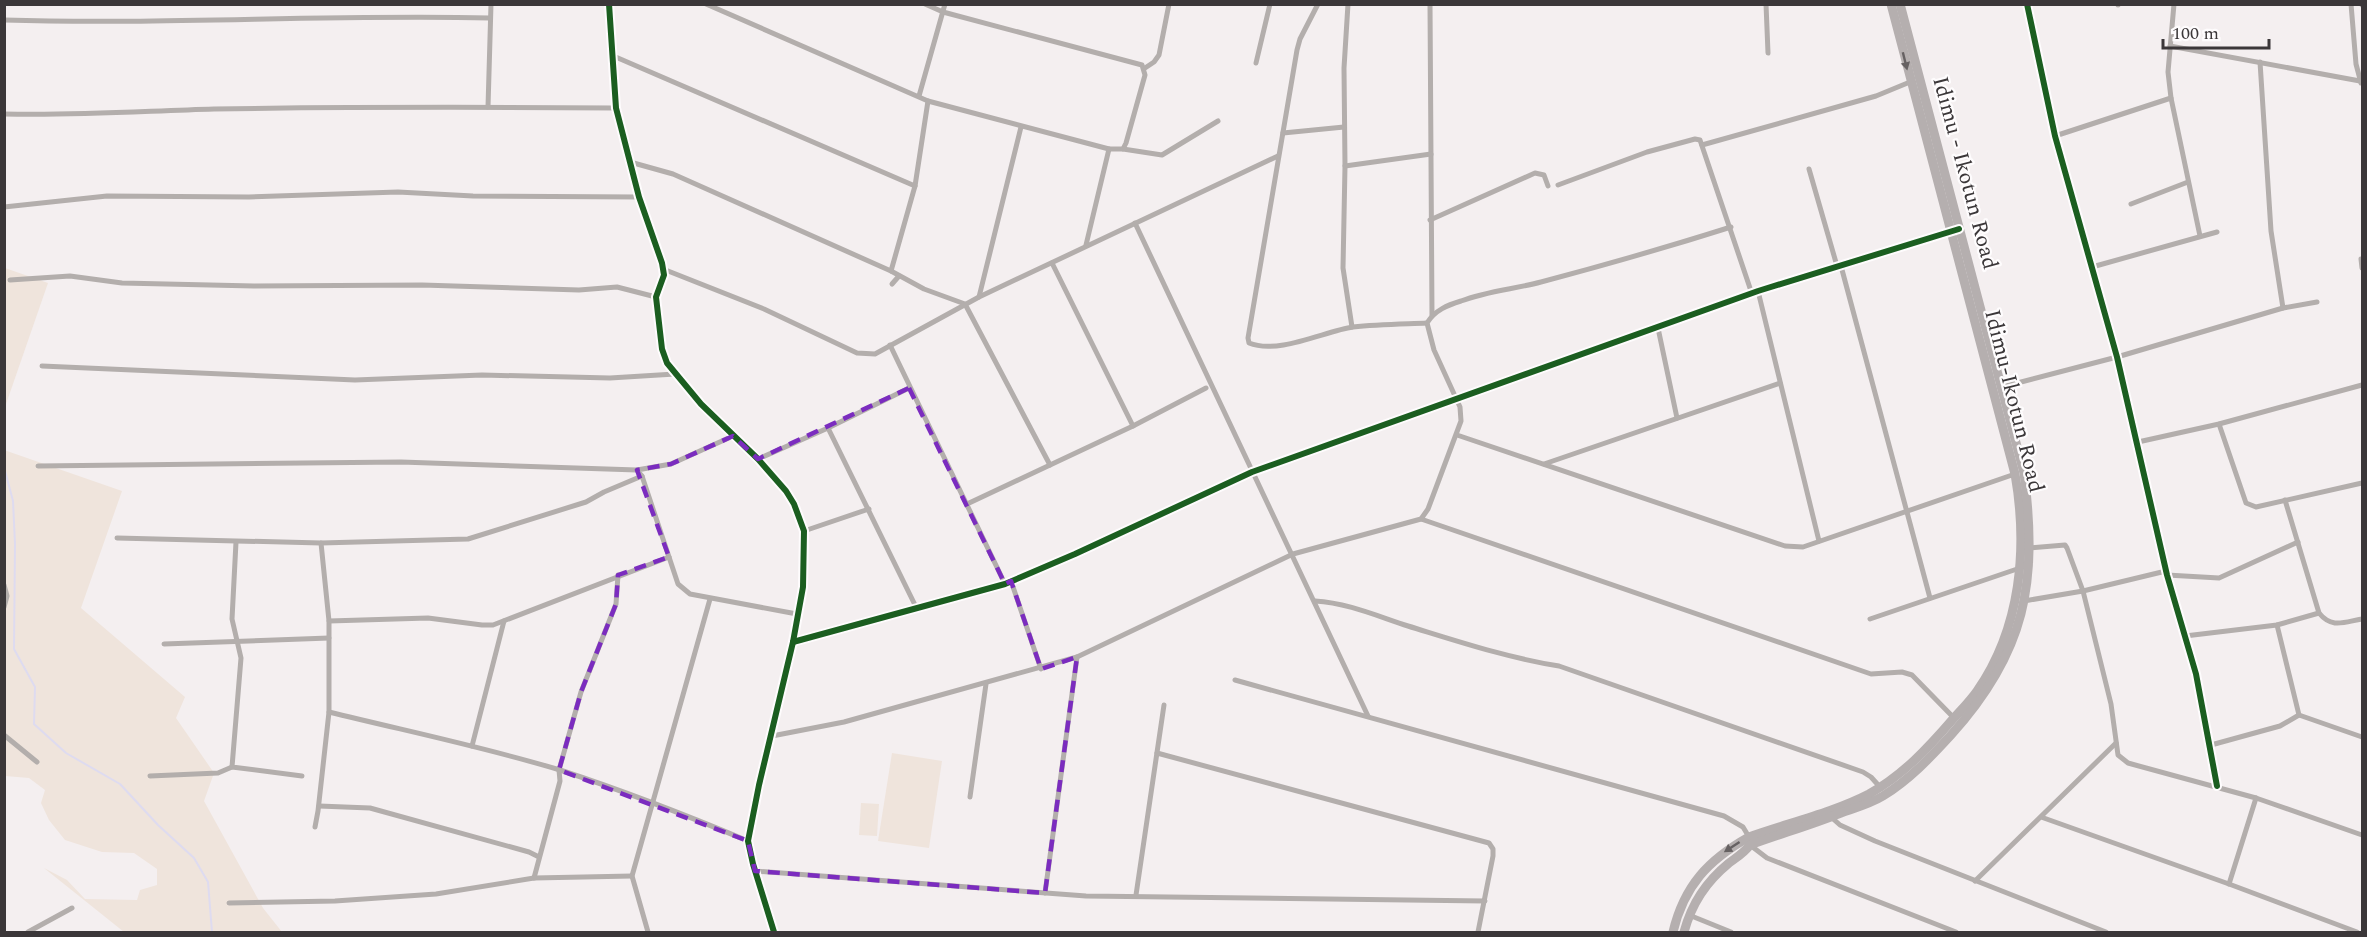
<svg xmlns="http://www.w3.org/2000/svg" width="2367" height="937" font-family="Spectral,serif">
	<rect width="100%" height="100%" fill="#f4eff0"/>
	<g fill="#efe4dc">
		<path d="M 5,268 L 48,283 L 5,407 Z"/>
		<path d="M 4,450 L 122,491 L 81,608 L 185,697 L 176,718 L 214,773 L 204,801 L 263,908 L 282,932 L 124,932 L 44,868 L 67,880 L 85,899 L 137,900 L 140,890 L 157,885 L 157,869 L 134,853 L 102,852 L 65,840 L 49,820 L 41,803 L 45,790 L 29,778 L 5,776 Z"/>
		<path d="M 892,753 L 942,761 L 929,848 L 878,841 Z"/>
		<path d="M 861,803 L 879,804 L 877,836 L 859,835 Z"/>
	</g>
	<g fill="none" stroke-linecap="round" stroke-linejoin="round">
		<path stroke="#dedbf0" stroke-width="2" d="M 4,467 L 13,501 L 15,544 L 14,649 L 35,687 L 34,724 L 66,753 L 120,784 L 158,825 L 194,858 L 208,882 L 212,932"/>
		<g stroke="#b3aeac" stroke-width="5">
			<path d="M 706,4 L 928,101 L 1109,149 L 1123,149 L 1126,143 L 1145,75 L 1142,65 L 943,12 L 925,4"/>
			<path d="M 1318,4 L 1300,39 L 1297,50 L 1248,338 L 1249,343 C 1278,355 1325,331 1353,327 C 1378,324 1403,324 1427,323"/>
			<path d="M 1348,4 L 1344,68 L 1345,166 L 1343,268 L 1352,327"/>
			<path d="M 1430,4 L 1432,316"/>
			<path d="M 1766,4 L 1768,53"/>
			<path d="M 2027,4 L 2055,136 L 2117,357 L 2167,575 L 2196,674 L 2217,786"/>
			<path d="M 2118,4 L 2118,5"/>
			<path d="M 2174,4 L 2168,72 L 2171,98 L 2200,236"/>
			<path d="M 2351,4 L 2356,64 L 2361,83"/>
			<path d="M 2362,4 L 2362,5"/>
			<path d="M 4,20 C 166,25 328,14 490,18"/>
			<path d="M 2170,46 L 2360,81"/>
			<path d="M 611,55 L 915,186"/>
			<path d="M 2260,62 L 2271,231 L 2283,308"/>
			<path d="M 1256,63 L 1270,4"/>
			<path d="M 1145,68 L 1154,62 L 1159,55 L 1169,4"/>
			<path d="M 919,96 L 945,4"/>
			<path d="M 488,107 L 491,4"/>
			<path d="M 4,114 C 74,116 144,111 214,109 C 348,107 482,107 616,108"/>
			<path d="M 1283,133 L 1344,127"/>
			<path d="M 2055,136 L 2171,98"/>
			<path d="M 1702,145 L 1876,96 L 1910,82"/>
			<path d="M 1123,149 L 1162,155 L 1218,121"/>
			<path d="M 630,162 L 673,174 L 891,271 L 924,289 L 965,304 L 1050,465"/>
			<path d="M 1345,166 L 1431,154"/>
			<path d="M 1809,169 L 1837,266"/>
			<path d="M 1558,185 L 1647,152 L 1695,139 L 1700,140 L 1752,294"/>
			<path d="M 2131,204 L 2188,182"/>
			<path d="M 4,207 L 107,196 L 249,197 L 398,192 L 473,196 L 639,197"/>
			<path d="M 1430,220 L 1535,173 L 1544,175 L 1548,186"/>
			<path d="M 1135,223 L 1368,716"/>
			<path d="M 1086,245 L 1109,149"/>
			<path d="M 2361,259 L 2362,268"/>
			<path d="M 1052,263 L 1133,426"/>
			<path d="M 1841,266 L 1930,598"/>
			<path d="M 2092,267 L 2217,232"/>
			<path d="M 663,269 L 764,309 L 857,353 L 875,354 L 979,297 L 1278,156"/>
			<path d="M 891,271 L 915,186 L 928,101"/>
			<path d="M 10,280 L 70,276 L 122,283 L 254,286 L 422,285 L 579,290 L 617,287 L 656,297"/>
			<path d="M 892,284 L 899,276"/>
			<path d="M 1758,291 L 1819,541"/>
			<path d="M 979,297 L 1021,127"/>
			<path d="M 1658,328 L 1677,418"/>
			<path d="M 890,345 L 1005,584"/>
			<path d="M 42,366 L 355,380 L 482,375 L 610,378 L 675,374"/>
			<path d="M 2002,387 L 2117,357 L 2283,308 L 2317,302"/>
			<path d="M 2219,424 L 2246,503 L 2256,507 L 2362,483"/>
			<path d="M 828,428 L 917,609"/>
			<path d="M 1457,435 L 1785,546 L 1803,547 L 2015,474"/>
			<path d="M 2138,442 L 2219,424 L 2362,385"/>
			<path d="M 758,459 L 828,428 L 909,388"/>
			<path d="M 1544,464 L 1780,383"/>
			<path d="M 38,466 L 401,462 L 637,470"/>
			<path d="M 642,476 L 678,584 L 690,594 L 797,614"/>
			<path d="M 2285,500 L 2319,613 C 2332,629 2344,622 2362,619"/>
			<path d="M 967,504 L 1133,426 L 1206,388"/>
			<path d="M 1421,519 L 1871,674 L 1902,672 L 1912,675 L 1954,718"/>
			<path d="M 804,531 L 869,509"/>
			<path d="M 117,538 L 321,543 L 468,539 L 586,502 L 604,492 L 642,476 L 637,470 L 671,464 L 733,436"/>
			<path d="M 236,542 L 232,619 L 241,658 L 232,767 L 302,776"/>
			<path d="M 2029,548 L 2065,545 L 2067,548 L 2083,591 L 2111,704 L 2118,755 L 2128,763 L 2256,798 L 2362,835"/>
			<path d="M 2167,575 L 2219,578 L 2298,542"/>
			<path d="M 1011,581 L 1041,669"/>
			<path d="M 4,585 L 7,596 L 4,607"/>
			<path d="M 1315,601 C 1348,603 1377,616 1408,626 C 1457,641 1508,658 1559,666 L 1863,772 L 1871,777 L 1880,787"/>
			<path d="M 2024,601 L 2083,591 L 2166,571"/>
			<path d="M 1870,619 L 2020,568"/>
			<path d="M 329,621 L 428,618 L 482,625 L 493,625 L 669,557"/>
			<path d="M 2277,625 L 2299,715 L 2362,737"/>
			<path d="M 2185,636 L 2277,625 L 2319,613"/>
			<path d="M 793,642 L 1005,584 L 1075,554 L 1252,472 L 1758,291 L 1951,230"/>
			<path d="M 164,644 L 329,638"/>
			<path d="M 1235,680 L 1724,816 L 1743,827 L 1749,837"/>
			<path d="M 329,712 C 406,731 484,747 560,770 C 624,791 686,815 748,841"/>
			<path d="M 4,735 L 37,762"/>
			<path d="M 772,736 L 844,722 L 1077,657 L 1293,554 L 1421,519 L 1428,509 L 1461,421 L 1460,407 L 1434,350 L 1427,323 C 1435,310 1448,305 1461,301 C 1487,291 1515,289 1541,282 C 1605,265 1668,247 1731,227"/>
			<path d="M 2211,745 L 2280,726 L 2299,715"/>
			<path d="M 472,746 L 504,621"/>
			<path d="M 1157,753 L 1489,843 L 1493,849 L 1493,856 L 1478,932"/>
			<path d="M 150,776 L 218,773 L 232,767"/>
			<path d="M 970,797 L 986,684"/>
			<path d="M 319,806 L 370,808 L 529,852 L 539,857"/>
			<path d="M 1831,817 L 1840,825 L 1875,841 L 2106,932"/>
			<path d="M 2041,817 L 2229,884 L 2357,932"/>
			<path d="M 315,827 L 318,811 L 329,712 L 329,621 L 321,543"/>
			<path d="M 1750,845 L 1767,858 L 1956,932"/>
			<path d="M 755,871 L 1086,896 L 1485,901"/>
			<path d="M 534,878 L 560,781 L 559,770 L 581,692 L 616,604 L 618,575"/>
			<path d="M 1975,881 L 2116,743"/>
			<path d="M 2229,884 L 2256,798"/>
			<path d="M 1045,893 L 1077,657"/>
			<path d="M 1136,895 L 1164,705"/>
			<path d="M 229,903 L 335,901 L 436,894 L 534,878 L 632,876"/>
			<path d="M 1689,915 L 1731,932"/>
			<path d="M 28,932 L 72,908"/>
			<path d="M 648,932 L 632,876 L 710,599"/>
		</g>
		<path stroke="#b3aeac" stroke-width="7" d="M 609,4 L 616,108 L 639,197 L 662,263 L 664,275 L 656,297 L 662,349 L 667,363 L 701,404 L 758,459 L 786,491 L 794,504 L 804,531 L 803,587 L 793,642 L 759,785 L 748,841 L 753,864 L 774,932"/>
		<g stroke="#b5afaf" stroke-width="9">
			<path d="M 1673,932 C 1684,886 1708,860 1749,837 C 1788,823 1832,813 1869,794 C 1903,775 1928,748 1953,719 C 1961,710 1970,701 1977,691 C 2021,628 2028,548 2015,474 L 1891,4"/>
			<path d="M 1684,932 C 1692,903 1706,882 1729,863 C 1737,857 1744,853 1750,845 C 1780,834 1811,825 1841,813 C 1855,808 1870,804 1883,796 C 1909,780 1930,758 1951,735 C 2026,652 2038,583 2024,473 L 1900,4"/>
		</g>
		<defs>
			<g id="cycleway">
				<path d="M 609,4 L 616,108 L 639,197 L 662,263 L 664,275 L 656,297 L 662,349 L 667,363 L 701,404 L 758,459 L 786,491 L 794,504 L 804,531 L 803,587 L 793,642 L 759,785 L 748,841 L 753,864 L 774,932"/>
				<path d="M 2027,4 L 2055,136 L 2117,357 L 2167,575 L 2196,674 L 2217,786"/>
				<path d="M 793,642 L 1005,584 L 1075,554 L 1252,472 L 1758,291 L 1959,229"/>
			</g>
		</defs>
		<use href="#cycleway" stroke="#fefcfd" stroke-width="10"/>
		<use href="#cycleway" stroke="#1b5e20" stroke-width="6"/>
	</g>
	<defs><path id="oneway-solid" d="M-6-.8H1V-3.2L6.5 0L1 3.2V.8H-6Z" transform="scale(1.5)"/></defs>
	<g fill="#666162">
		<use href="#oneway-solid" transform="translate(1905 61) rotate(76)"/>
		<use href="#oneway-solid" transform="translate(1732 847) rotate(147)"/>
	</g>
	<path fill="none" stroke="#7b2cbf" stroke-width="4.5" stroke-dasharray="12 8" stroke-linejoin="round" d="M 909,388 L 1005,584 L 1011,581 L 1041,669 L 1077,657 L 1045,893 L 755,871 L 748,841 L 559,770 L 581,692 L 616,604 L 618,575 L 669,557 L 637,470 L 671,464 L 733,436 L 758,459 Z"/>
	<g text-anchor="middle" dominant-baseline="central" stroke-width="4.5" stroke-linejoin="round" paint-order="stroke">
		<g font-size="22" fill="#3b3739" stroke="#fefcfd">
			<text transform="translate(1965 173) rotate(75)">Idimu - Ikotun Road</text>
			<text transform="translate(2014 401) rotate(76)">Idimu-Ikotun Road</text>
		</g>
	</g>
	<rect width="2367" height="937" fill="none" stroke="#3b3739" stroke-width="12"/>
	<path d="M2163 39v9h106v-9" fill="none" stroke="#3b3739" stroke-width="3"/>
	<text x="2172" y="39" font-size="18" fill="#3b3739" stroke="#fefcfd" stroke-width="4.5" paint-order="stroke">100 m</text>
</svg>
